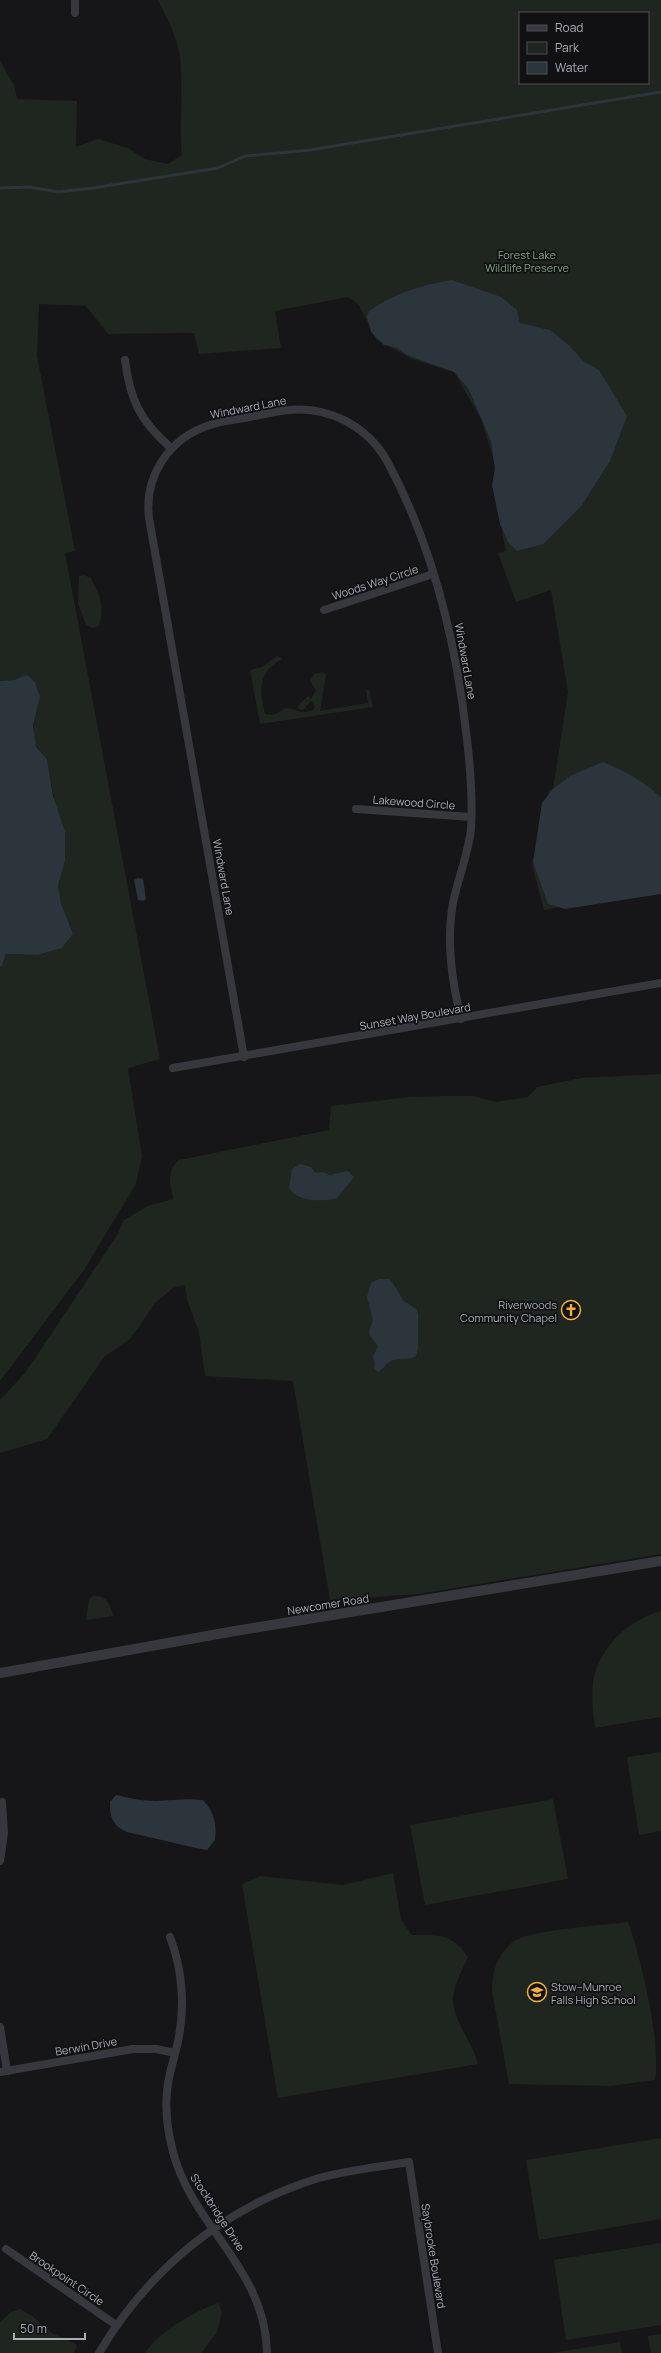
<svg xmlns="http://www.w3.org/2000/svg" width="661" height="2353" font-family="Manrope,sans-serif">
	<rect width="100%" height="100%" fill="#161618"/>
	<g fill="#1e261f" fill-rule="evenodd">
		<path d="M 158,0 L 661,0 L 661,887 L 544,910 L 532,865 L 549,790 L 553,789 L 568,692 L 551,590 L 516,602 L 498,553 L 506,551 L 493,488 L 495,464 L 481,419 L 454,372 L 412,359 L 376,339 L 359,305 L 348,297 L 275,311 L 281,348 L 199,354 L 194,333 L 108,334 L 86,306 L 39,304 L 37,356 L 75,551 L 65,553 L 160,1059 L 128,1068 L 142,1156 L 136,1184 L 84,1270 L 0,1381 L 0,966 L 2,966 L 6,954 L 38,955 L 62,948 L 73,934 L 61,903 L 58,886 L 65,861 L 47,759 C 44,755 39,751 37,747 C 23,721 55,696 27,676 L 14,680 L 0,681 L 0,61 L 14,85 L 17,99 L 77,101 L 76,147 L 98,139 L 128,148 L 145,159 L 168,164 L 182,155 C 179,122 184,90 180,57 C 177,37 167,18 158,0 ZM 520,13 L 648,13 L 648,83 L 520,83 Z"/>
		<path d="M 84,575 L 91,578 C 100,597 105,605 99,626 L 93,628 L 86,625 L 78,603 L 79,576 Z"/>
		<path d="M 277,656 L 282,659 C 258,671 259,691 265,714 C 274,716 278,713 285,708 C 296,708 298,715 313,710 L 315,706 L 311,701 L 303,710 L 299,709 L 298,706 L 308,696 L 311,699 L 316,690 L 310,681 L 314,674 L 323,672 L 326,674 L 320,711 L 368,703 L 366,690 L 369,690 L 373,707 L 260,724 L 250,670 L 262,667 Z"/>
		<path d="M 661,1074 L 661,1554 L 418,1594 L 330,1600 L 293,1381 L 205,1376 L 199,1332 L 187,1300 L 185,1285 L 173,1288 L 155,1303 L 130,1339 L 105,1356 L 47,1439 L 0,1453 L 0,1400 L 25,1373 L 117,1235 L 124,1220 L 148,1206 L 173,1199 C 170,1183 166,1172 179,1160 L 329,1130 L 331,1106 L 410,1097 L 444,1096 L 473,1096 L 496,1102 L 528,1097 L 537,1087 L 581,1078 Z"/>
		<path d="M 94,1596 C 106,1595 111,1605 113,1616 L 86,1620 L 89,1599 Z"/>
		<path d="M 661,1611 L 661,1717 L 595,1728 C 593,1711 590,1691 595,1673 C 605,1642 630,1620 661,1611 Z"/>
		<path d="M 661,1752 L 661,1831 L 639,1835 L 627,1757 Z"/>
		<path d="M 553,1799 L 568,1879 L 425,1905 L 410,1825 Z"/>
		<path d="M 393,1873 L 401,1920 L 412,1935 C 439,1935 451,1933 468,1957 C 463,1969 454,1984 453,1998 C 452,2019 473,2043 478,2064 L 278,2098 L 242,1884 L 260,1876 L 343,1885 Z"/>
		<path d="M 628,1922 C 642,1961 661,2042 655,2080 L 610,2086 L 509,2084 L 492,1991 C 492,1972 497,1954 513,1942 C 528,1930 605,1925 628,1922 Z"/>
		<path d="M 661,2138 L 661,2219 L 539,2240 L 526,2160 Z"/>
		<path d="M 661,2243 L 661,2325 L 566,2340 L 554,2260 Z"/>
		<path d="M 218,2303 L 222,2312 L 217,2332 L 201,2353 L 145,2353 C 158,2332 195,2311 218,2303 Z"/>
		<path d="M 20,2309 L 32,2316 L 52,2333 L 77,2345 L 74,2353 L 0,2353 L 0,2322 L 11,2312 Z"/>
		<path d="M 661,2334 L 661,2353 L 651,2353 L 648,2336 Z"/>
		<path d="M 620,2342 L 622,2353 L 551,2353 Z"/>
	</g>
	<g fill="#2c353c">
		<path d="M 452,280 L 501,297 L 517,310 L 520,323 L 550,330 L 570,346 L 583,361 L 599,370 L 627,416 L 610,461 L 582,505 L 543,544 L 517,551 L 508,542 L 500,524 L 492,485 L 495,469 L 491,441 L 468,388 L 454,372 L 407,355 L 396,347 L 384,345 L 371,332 L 367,317 L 369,311 C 395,293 421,285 452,280 Z"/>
		<path d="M 27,675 L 35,682 L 40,697 L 33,726 L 36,747 L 47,759 L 53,796 L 65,832 L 65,861 L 58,886 L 61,903 L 73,934 L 62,948 L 38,955 L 6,954 L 2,966 L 0,966 L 0,681 L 14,680 Z"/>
		<path d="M 603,762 C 625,771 644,781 661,798 L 661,894 L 565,909 L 548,904 L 533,862 L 542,803 L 553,789 L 570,776 Z"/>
		<path d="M 138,878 L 143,879 L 146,899 L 143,901 L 138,900 L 134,880 Z"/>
		<path d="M 300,1164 L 311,1167 L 315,1173 L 322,1172 L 330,1175 L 348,1171 L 354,1177 L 337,1198 C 322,1202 297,1202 289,1188 L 292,1169 Z"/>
		<path d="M 379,1279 L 390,1279 L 404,1301 L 416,1309 L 418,1314 L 418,1348 L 416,1356 C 408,1361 399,1357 391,1361 C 385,1364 383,1370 378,1372 L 374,1368 L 375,1363 L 373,1357 L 378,1346 L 370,1336 L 369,1331 L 373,1321 L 367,1297 L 371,1283 Z"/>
		<path d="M 116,1795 C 129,1798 143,1801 156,1801 C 173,1800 187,1798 203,1800 C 214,1812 217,1824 215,1840 L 207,1850 L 196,1848 L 127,1832 C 112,1825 110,1817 110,1802 Z"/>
	</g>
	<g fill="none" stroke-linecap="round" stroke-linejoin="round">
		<path stroke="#2c353c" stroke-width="3" d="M 0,188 L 30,187 L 58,192 L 93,188 L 218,168 L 245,156 L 310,150 L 661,92"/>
		<g stroke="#37383d" stroke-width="8">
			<path d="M 75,13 L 75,0"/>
			<path d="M 125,360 C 130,400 140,421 171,448"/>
			<path d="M 324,610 L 433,574"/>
			<path d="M 356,809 L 471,817"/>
			<path d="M 244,1057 L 149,518 C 144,476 169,438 210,425 C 222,421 236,420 249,417 C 262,415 276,411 289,410 C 329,406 367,426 387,461 C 432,544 455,637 466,731 C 470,763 473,797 471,829 C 468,855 458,878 453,903 C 446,942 452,981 461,1019"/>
			<path d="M 173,1068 L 661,983"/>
			<path d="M 0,1861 L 4,1833 L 2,1802"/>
			<path d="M 170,1937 C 182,1968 185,2004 179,2036 C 176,2055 168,2073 167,2092 C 165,2112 168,2133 173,2152 C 192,2226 266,2269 267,2353"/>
			<path d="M 0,2027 L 7,2071"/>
			<path d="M 0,2072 L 133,2049 L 156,2049 L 175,2053"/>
			<path d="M 6,2249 L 116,2325"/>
			<path d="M 99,2353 C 149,2269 224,2207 319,2178 C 348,2170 379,2167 409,2162 L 438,2353"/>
		</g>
		<path stroke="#37383d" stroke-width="10" d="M 0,1673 L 235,1631 L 661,1561"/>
	</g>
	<defs>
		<symbol id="church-ring" viewBox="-11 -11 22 22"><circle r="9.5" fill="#111113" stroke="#f2b134" stroke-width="1.5"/><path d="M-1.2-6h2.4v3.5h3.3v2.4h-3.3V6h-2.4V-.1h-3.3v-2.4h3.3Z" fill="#f2b134"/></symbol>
		<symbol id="school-ring" viewBox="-11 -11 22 22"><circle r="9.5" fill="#111113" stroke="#f2b134" stroke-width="1.5"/><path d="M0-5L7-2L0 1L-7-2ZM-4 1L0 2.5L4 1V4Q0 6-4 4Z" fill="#f2b134"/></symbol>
	</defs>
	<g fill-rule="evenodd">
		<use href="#church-ring" x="560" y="1299" width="22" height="22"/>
		<use href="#school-ring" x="526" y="1981" width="22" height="22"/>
	</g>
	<g text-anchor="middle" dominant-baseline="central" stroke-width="3.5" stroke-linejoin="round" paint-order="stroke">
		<g font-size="11" fill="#7fa381" stroke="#111113">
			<text x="527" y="254">Forest Lake<tspan x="527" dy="13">Wildlife Preserve</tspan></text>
		</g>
		<g font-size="11" fill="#a8adb8" stroke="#111113">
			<text transform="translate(248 407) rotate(-11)">Windward Lane</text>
			<text transform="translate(375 582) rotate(-18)">Woods Way Circle</text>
			<text transform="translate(466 661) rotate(80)">Windward Lane</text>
			<text transform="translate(414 802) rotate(4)">Lakewood Circle</text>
			<text transform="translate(224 877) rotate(80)">Windward Lane</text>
			<text transform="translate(415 1016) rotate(-10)">Sunset Way Boulevard</text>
			<text transform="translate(328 1604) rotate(-9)">Newcomer Road</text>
			<text transform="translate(86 2046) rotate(-10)">Berwin Drive</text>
			<text transform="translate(218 2212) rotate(57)">Stockbridge Drive</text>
			<text transform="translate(434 2256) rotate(81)">Saybrooke Boulevard</text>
			<text transform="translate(67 2278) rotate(34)">Brookpoint Circle</text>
		</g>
		<g font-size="11" fill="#a8adb8" stroke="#111113" text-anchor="end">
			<text x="557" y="1304">Riverwoods<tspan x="557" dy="13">Community Chapel</tspan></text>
			<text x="551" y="1986" text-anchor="start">Stow–Munroe<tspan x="551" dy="13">Falls High School</tspan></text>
		</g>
	</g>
	<rect x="519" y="12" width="130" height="72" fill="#111113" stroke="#4d4f55"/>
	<rect x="527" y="25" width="20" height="6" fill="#37383d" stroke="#4d4f55"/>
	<text x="555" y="32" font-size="12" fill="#a8adb8">Road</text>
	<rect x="527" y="42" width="20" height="12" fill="#1e261f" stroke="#4d4f55"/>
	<text x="555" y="52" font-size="12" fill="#a8adb8">Park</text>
	<rect x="527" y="62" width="20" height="12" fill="#2c353c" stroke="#4d4f55"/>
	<text x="555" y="72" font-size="12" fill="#a8adb8">Water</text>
	<path d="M14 2333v6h71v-6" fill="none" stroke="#a8adb8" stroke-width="2"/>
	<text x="20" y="2333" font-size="12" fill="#a8adb8" stroke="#111113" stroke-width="3" paint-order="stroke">50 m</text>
</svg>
